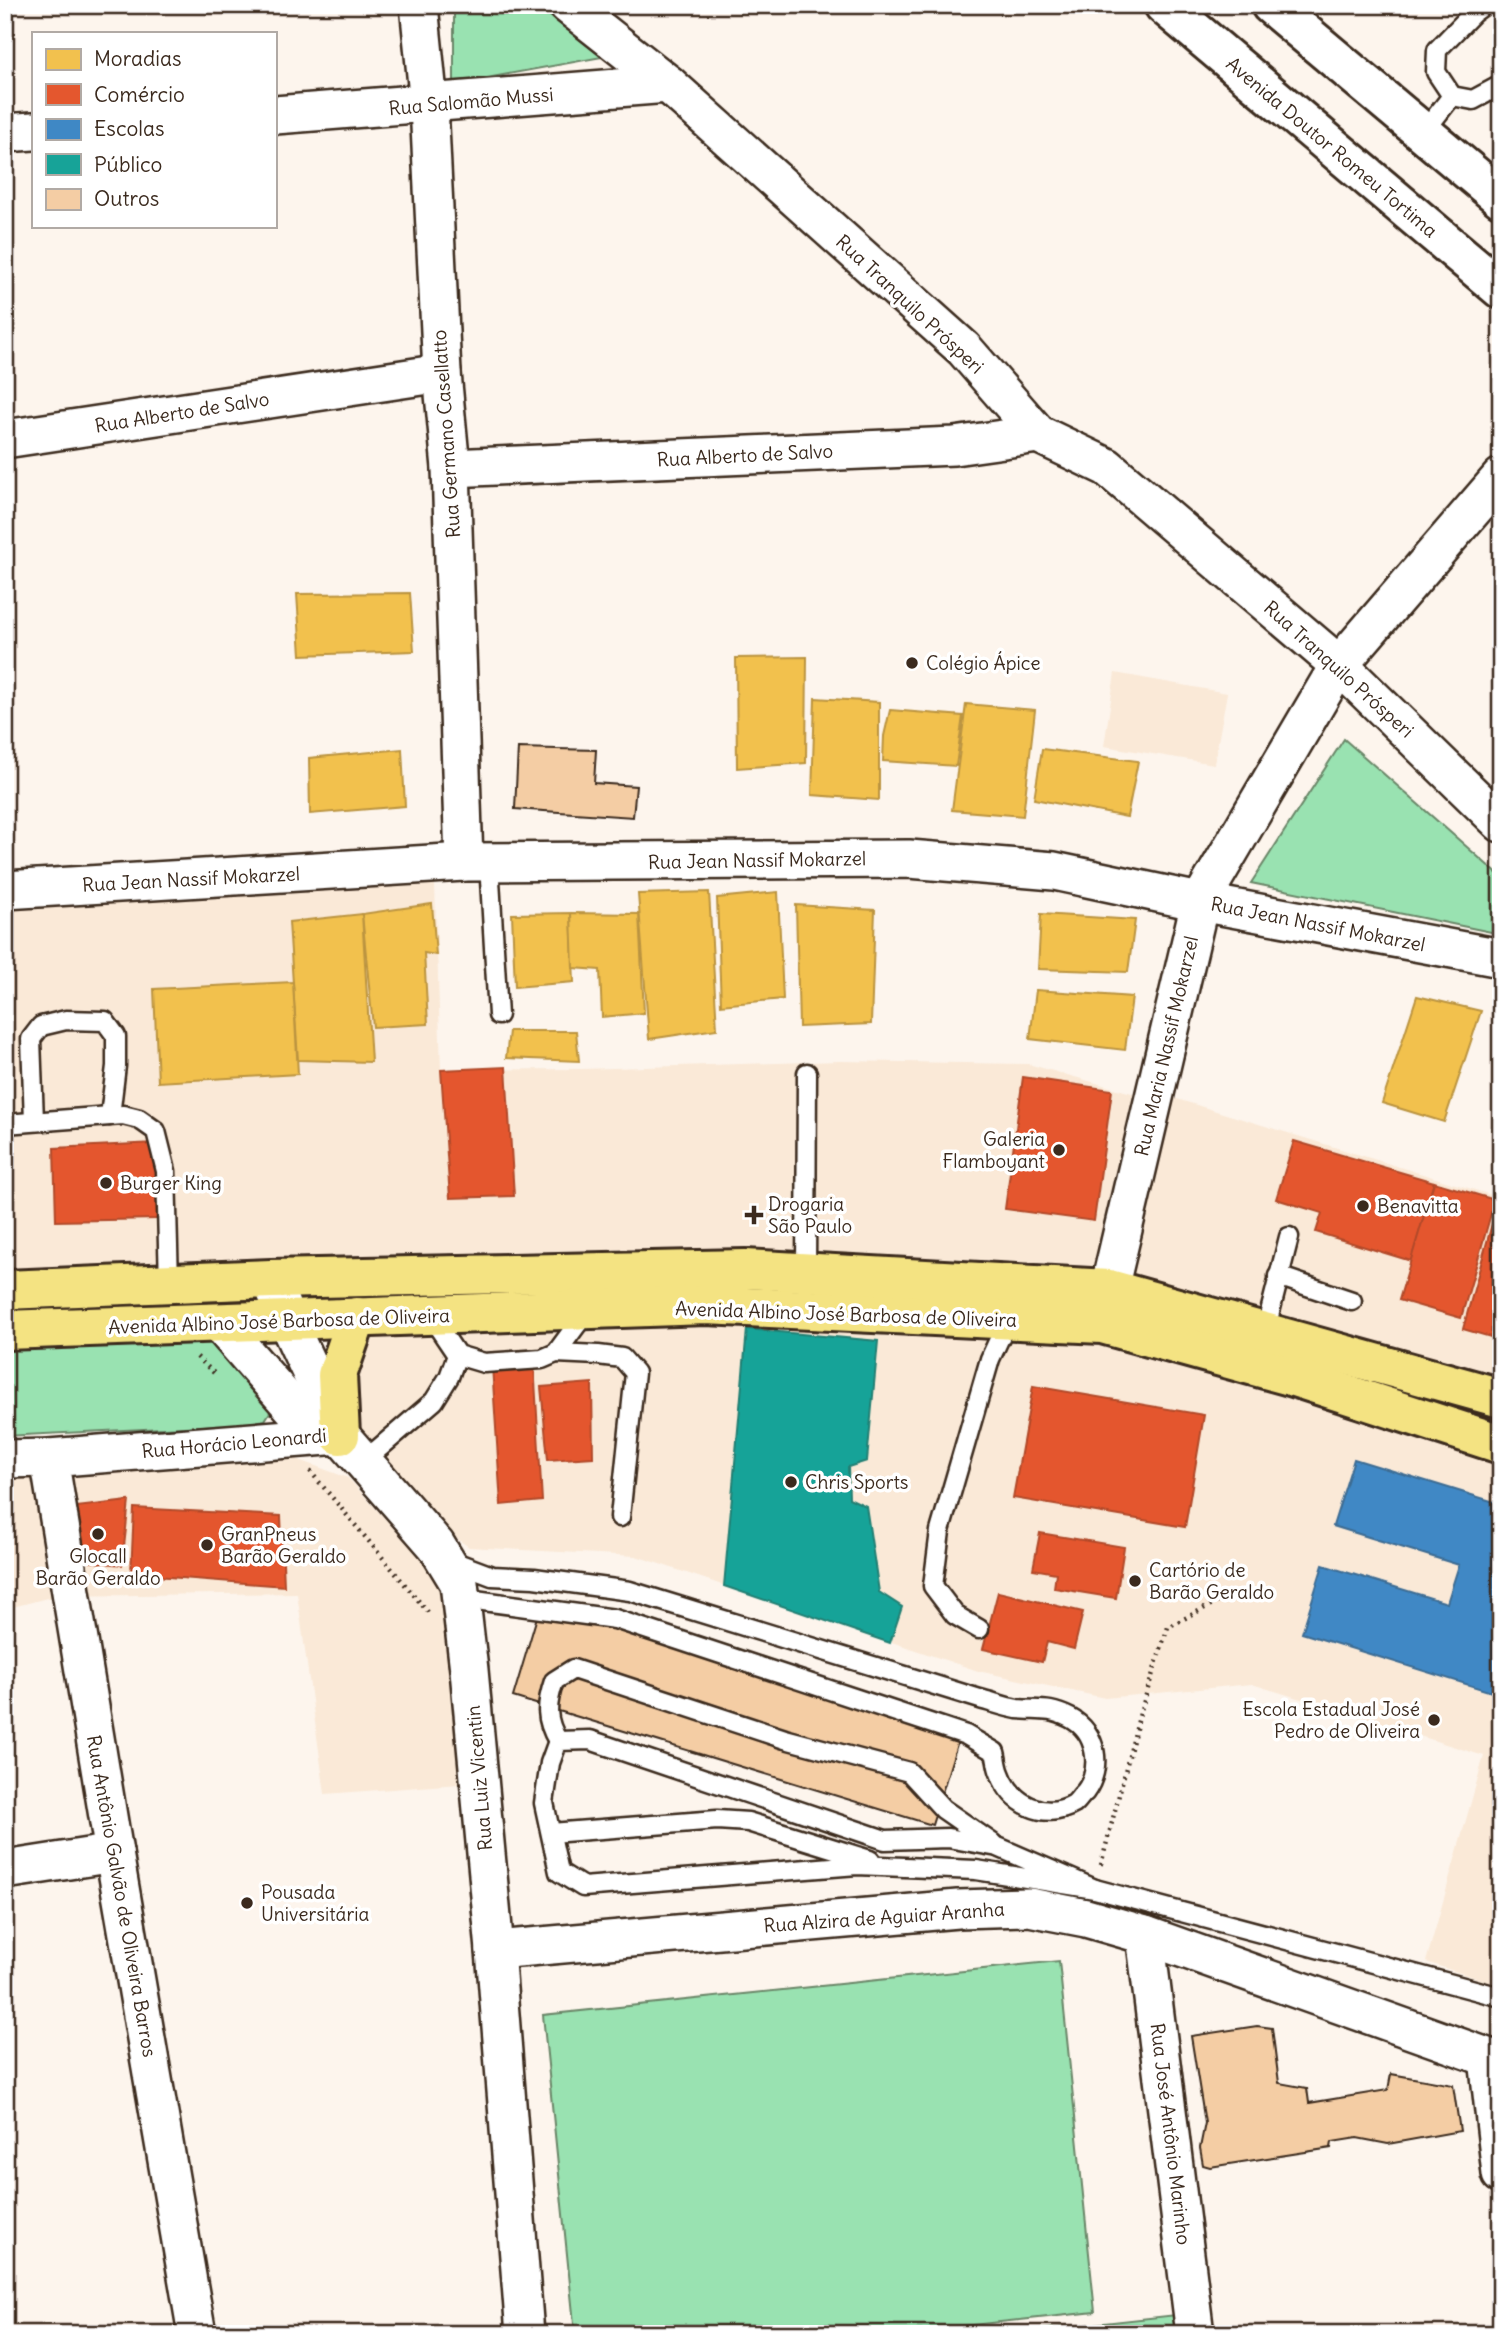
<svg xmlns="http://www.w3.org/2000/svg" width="1506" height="2339" font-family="Delius,sans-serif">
	<rect width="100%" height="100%" fill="#fdf5ed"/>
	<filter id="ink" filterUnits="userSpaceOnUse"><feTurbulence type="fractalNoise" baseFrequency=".0143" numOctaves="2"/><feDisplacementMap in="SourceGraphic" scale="14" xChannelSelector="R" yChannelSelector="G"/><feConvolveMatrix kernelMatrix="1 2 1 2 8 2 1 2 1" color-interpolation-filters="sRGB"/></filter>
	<g filter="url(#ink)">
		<g fill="#fae9d7">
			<path d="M 1115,673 L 1227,693 L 1214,764 L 1104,746 Z"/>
			<path d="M 435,884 L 441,1070 L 582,1069 L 839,1061 L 1028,1064 L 1139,1095 L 1098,1273 L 11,1276 L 5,1176 L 5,908 Z"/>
			<path d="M 1167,1096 L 1501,1198 L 1501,1387 L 1122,1280 Z"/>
			<path d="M 660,1317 L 1103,1338 L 1501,1462 L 1501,1986 L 1426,1962 L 1484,1756 L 1252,1684 L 1105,1698 L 978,1671 L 636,1556 L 469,1547 L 428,1519 L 361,1438 L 358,1383 L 370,1333 Z"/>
			<path d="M 286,1455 L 348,1478 L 440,1579 L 460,1784 L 325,1794 L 297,1593 L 55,1596 L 5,1609 L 5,1475 Z"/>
		</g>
		<g fill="#99e2b1" stroke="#6a8668" stroke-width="2">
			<path d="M 454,5 L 536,5 L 602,57 L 454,84 Z"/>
			<path d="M 1344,739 L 1501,877 L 1501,934 L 1251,883 Z"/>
			<path d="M 217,1342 L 272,1409 L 265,1420 L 243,1424 L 5,1436 L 5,1350 Z"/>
			<path d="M 1059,1961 L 1095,2312 L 887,2334 L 575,2334 L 543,2015 Z"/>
			<path d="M 1185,2314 L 1187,2334 L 1003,2334 Z"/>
		</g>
		<g fill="#f2c14e" stroke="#bb9440" stroke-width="2">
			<path d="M 410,593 L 414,651 L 301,655 L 297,594 Z"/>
			<path d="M 807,657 L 806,763 L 737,768 L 736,658 Z"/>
			<path d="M 815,698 L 879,702 L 879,800 L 812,795 Z"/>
			<path d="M 966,704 L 1035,710 L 1023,816 L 952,810 Z"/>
			<path d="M 890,710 L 963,716 L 956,766 L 883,761 L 884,736 Z"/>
			<path d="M 402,749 L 405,806 L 310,814 L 309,758 Z"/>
			<path d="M 1042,749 L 1138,761 L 1127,817 L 1034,799 Z"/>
			<path d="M 709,892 L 717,1029 L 649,1039 L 638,894 Z"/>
			<path d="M 778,892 L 783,999 L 721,1005 L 717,898 Z"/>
			<path d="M 432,904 L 436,955 L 424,953 L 428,1024 L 373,1027 L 362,914 Z"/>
			<path d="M 796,905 L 875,910 L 871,1024 L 799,1027 Z"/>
			<path d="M 571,913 L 574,982 L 515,987 L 512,914 Z"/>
			<path d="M 571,913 L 639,914 L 644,1013 L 602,1017 L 600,970 L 573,968 Z"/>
			<path d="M 362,914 L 371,1062 L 298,1060 L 289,922 Z"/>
			<path d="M 1041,914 L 1135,920 L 1128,972 L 1038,969 Z"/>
			<path d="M 293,982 L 298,1074 L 158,1082 L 154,989 Z"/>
			<path d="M 1036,990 L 1132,997 L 1125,1050 L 1030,1039 Z"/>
			<path d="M 1417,996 L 1481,1011 L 1444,1122 L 1382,1103 Z"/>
			<path d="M 509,1031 L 576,1031 L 579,1061 L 506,1058 Z"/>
		</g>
		<g fill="#e4572e" stroke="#b14a29" stroke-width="2">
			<path d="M 506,1067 L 514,1196 L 450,1198 L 441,1070 Z"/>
			<path d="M 1023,1077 L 1112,1090 L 1094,1221 L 1005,1209 Z"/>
			<path d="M 1294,1141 L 1434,1182 L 1411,1261 L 1316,1232 L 1322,1213 L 1276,1199 Z"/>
			<path d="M 155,1143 L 158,1219 L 56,1221 L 54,1148 Z"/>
			<path d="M 1434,1182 L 1495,1200 L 1461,1318 L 1399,1300 Z"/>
			<path d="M 1498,1202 L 1501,1202 L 1501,1340 L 1463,1329 Z"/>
			<path d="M 534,1363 L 542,1501 L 501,1505 L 492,1366 Z"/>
			<path d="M 592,1383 L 593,1457 L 548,1460 L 541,1387 Z"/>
			<path d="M 1033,1386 L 1204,1415 L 1185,1527 L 1013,1498 Z"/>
			<path d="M 129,1501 L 122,1565 L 76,1560 L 67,1508 Z"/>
			<path d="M 134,1508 L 281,1516 L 284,1586 L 131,1574 Z"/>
			<path d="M 1040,1533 L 1124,1547 L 1116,1598 L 1054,1588 L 1056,1573 L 1033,1569 Z"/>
			<path d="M 998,1592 L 1083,1612 L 1074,1649 L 1047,1642 L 1042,1662 L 983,1649 Z"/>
		</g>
		<path fill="#3f88c5" stroke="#3e6c93" stroke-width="2" d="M 1354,1459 L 1501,1504 L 1501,1695 L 1302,1633 L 1323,1565 L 1447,1603 L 1459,1565 L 1333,1526 Z"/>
		<path fill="#17a398" stroke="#227f73" stroke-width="2" d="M 747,1329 L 878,1341 L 867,1461 L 848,1467 L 849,1498 L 866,1506 L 879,1592 L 902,1607 L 890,1643 L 724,1586 Z"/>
		<g fill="#f4cda4" stroke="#3b2a1e" stroke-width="2">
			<path d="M 518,748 L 596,750 L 594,783 L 636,786 L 633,817 L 515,809 Z"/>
			<path d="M 542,1600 L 962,1728 L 932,1825 L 513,1697 Z"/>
			<path d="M 1257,2026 L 1272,2028 L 1279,2083 L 1307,2088 L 1309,2103 L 1388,2090 L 1391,2074 L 1453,2085 L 1460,2131 L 1388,2144 L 1357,2138 L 1332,2142 L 1331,2148 L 1210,2167 L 1203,2165 L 1200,2148 L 1205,2123 L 1191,2036 Z"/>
		</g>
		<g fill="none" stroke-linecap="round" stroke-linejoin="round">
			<defs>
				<g id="lane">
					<path d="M 1484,5 L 1473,13 L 1437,50 L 1436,72 L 1452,96 L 1473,100 L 1501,85"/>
					<path d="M 1423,133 L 1452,96"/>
					<path d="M 489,863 L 498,1015"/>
					<path d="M 34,1121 L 31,1039 L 41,1026 L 66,1020 L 105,1021 L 116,1036 L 116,1066 L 110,1116"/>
					<path d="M 5,1124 L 123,1115 L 139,1119 L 156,1131 L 166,1171 L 169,1283"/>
					<path d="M 806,1273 L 807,1073"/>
					<path d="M 1278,1276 L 1352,1301"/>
					<path d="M 430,1315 L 457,1355 L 484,1363 L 542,1359 L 556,1353 L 587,1311"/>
					<path d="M 1265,1332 L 1289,1237"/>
					<path d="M 556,1353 L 598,1355 L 622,1358 L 635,1373 L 620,1517"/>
					<path d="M 363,1462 L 434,1401 L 449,1377 L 457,1355"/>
					<path d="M 452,1561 L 492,1576 L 534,1578 L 630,1591 L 980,1699 C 992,1702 1005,1707 1017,1709 C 1039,1711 1048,1707 1070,1718 C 1097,1732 1103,1768 1085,1792 C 1081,1795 1078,1801 1074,1804 C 1044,1821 1011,1804 1000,1773 C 997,1766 997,1759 995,1752 L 966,1735 L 615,1619 L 461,1598"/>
					<path d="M 979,1629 L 955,1615 L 933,1586 L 940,1531 L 990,1359 L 1008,1320"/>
					<path d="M 590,1740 L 885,1840 L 948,1838 L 998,1847 L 1095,1889 L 976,1870 L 857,1865 L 583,1887 L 559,1872 L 544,1803 L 550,1763 L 558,1741 Z"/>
					<path d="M 558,1741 C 545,1719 546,1705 554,1681 L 573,1669 L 785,1739 L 909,1772 L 943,1809 L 992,1843"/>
					<path d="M 551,1833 L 717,1820 L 748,1822 L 870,1860"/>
					<path d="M 1095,1889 L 1501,1997"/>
				</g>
				<g id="street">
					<path d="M 419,5 L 429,105 L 442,373 L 451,468 L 464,862"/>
					<path d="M 568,5 L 668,84 L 964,349 L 1038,434 L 1107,467 L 1339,665 L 1501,823"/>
					<path d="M 275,115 L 668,84"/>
					<path d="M 5,133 L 33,131"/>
					<path d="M 5,439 L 442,373"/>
					<path d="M 451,468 L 954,446 L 1038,434"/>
					<path d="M 5,890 L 464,862 L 909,859 L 1054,871 L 1200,902 L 1501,958"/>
					<path d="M 271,1279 L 287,1321 L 340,1435 L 436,1545 L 459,1583 L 469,1670 L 495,1950 L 525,2334"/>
					<path d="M 1109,1289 L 1200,902 L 1339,665 L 1501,477"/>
					<path d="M 220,1324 L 302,1418 L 340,1435"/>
					<path d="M 49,1458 L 114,1853 L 197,2334"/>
					<path d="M 5,1459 L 49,1458 L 340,1435"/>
					<path d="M 5,1870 L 114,1853"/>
					<path d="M 1145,1935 L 1195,2334"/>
					<path d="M 495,1950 L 958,1909 L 1029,1907 L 1086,1918 L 1145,1935 L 1501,2062"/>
					<path d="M 1488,2058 L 1501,2174"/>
				</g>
				<g id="secondary">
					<path d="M 1164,5 L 1501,289"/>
					<path d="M 1271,5 L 1501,198"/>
				</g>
				<g id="primary">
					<path d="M 5,1290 L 271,1279 L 745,1269 L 1109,1289 L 1501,1398"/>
					<path d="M 5,1330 L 706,1305 L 1102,1324 L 1294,1377 L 1501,1444"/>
					<path d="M 340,1435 L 337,1375 L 357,1317"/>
				</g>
			</defs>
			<use href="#lane" stroke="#3b2a1e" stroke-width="23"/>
			<use href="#street" stroke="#3b2a1e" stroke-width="42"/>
			<use href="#secondary" stroke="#3b2a1e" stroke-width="44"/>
			<use href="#primary" stroke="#3b2a1e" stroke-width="44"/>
			<g stroke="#3b2a1e" stroke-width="4.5" stroke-dasharray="2 5" stroke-linecap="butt">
				<path d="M 197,1357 L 216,1375"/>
				<path d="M 310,1471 L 428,1612"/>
				<path d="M 1101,1865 L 1140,1713 L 1168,1627 L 1230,1595"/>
			</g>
			<use href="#lane" stroke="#fff" stroke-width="18"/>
			<use href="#street" stroke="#fff" stroke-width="37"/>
			<use href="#secondary" stroke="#fff" stroke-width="38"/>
			<use href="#primary" stroke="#f4e382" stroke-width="38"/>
		</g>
	</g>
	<g fill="#3b2a1e" stroke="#fff" stroke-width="2.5">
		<circle cx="912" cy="663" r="7"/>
		<circle cx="1059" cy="1150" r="7"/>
		<circle cx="106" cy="1183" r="7"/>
		<circle cx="1363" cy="1206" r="7"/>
		<path d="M750.5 1204.5h7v7h7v7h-7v7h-7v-7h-7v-7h7z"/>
		<circle cx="791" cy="1482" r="7"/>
		<circle cx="98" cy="1534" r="7"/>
		<circle cx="207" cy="1545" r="7"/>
		<circle cx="1135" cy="1581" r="7"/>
		<circle cx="1434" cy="1720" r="7"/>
		<circle cx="247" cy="1903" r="7"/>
	</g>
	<g text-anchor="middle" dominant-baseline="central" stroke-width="7" stroke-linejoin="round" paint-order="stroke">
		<g font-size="19" fill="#3b2a1e" stroke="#fff">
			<text transform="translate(471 101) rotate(-5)">Rua Salomão Mussi</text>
			<text transform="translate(1332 147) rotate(40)">Avenida Doutor Romeu Tortima</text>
			<text transform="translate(910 304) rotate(43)">Rua Tranquilo Prósperi</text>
			<text transform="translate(182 412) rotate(-9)">Rua Alberto de Salvo</text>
			<text transform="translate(446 434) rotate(-94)">Rua Germano Casellatto</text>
			<text transform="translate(745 455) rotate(-3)">Rua Alberto de Salvo</text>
			<text transform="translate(1339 669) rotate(42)">Rua Tranquilo Prósperi</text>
			<text transform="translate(757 860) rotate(-1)">Rua Jean Nassif Mokarzel</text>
			<text transform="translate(191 879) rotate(-3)">Rua Jean Nassif Mokarzel</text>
			<text transform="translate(1318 924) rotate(11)">Rua Jean Nassif Mokarzel</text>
			<text transform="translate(1166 1046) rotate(-77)">Rua Maria Nassif Mokarzel</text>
			<text transform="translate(846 1314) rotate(2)">Avenida Albino José Barbosa de Oliveira</text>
			<text transform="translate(279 1321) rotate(-2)">Avenida Albino José Barbosa de Oliveira</text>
			<text transform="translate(234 1443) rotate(-5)">Rua Horácio Leonardi</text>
			<text transform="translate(479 1778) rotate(-95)">Rua Luiz Vicentin</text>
			<text transform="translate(122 1896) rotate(80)">Rua Antônio Galvão de Oliveira Barros</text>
			<text transform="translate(884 1917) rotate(-4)">Rua Alzira de Aguiar Aranha</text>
			<text transform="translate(1171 2134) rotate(83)">Rua José Antônio Marinho</text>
		</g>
		<g font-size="19" fill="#3b2a1e" stroke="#fff" text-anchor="start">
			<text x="926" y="663">Colégio Ápice</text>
			<text x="1045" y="1139" text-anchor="end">Galeria<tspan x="1045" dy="22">Flamboyant</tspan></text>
			<text x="120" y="1183">Burger King</text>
			<text x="768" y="1204">Drogaria<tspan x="768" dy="22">São Paulo</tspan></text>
			<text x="1377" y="1206">Benavitta</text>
			<text x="805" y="1482">Chris Sports</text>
			<text x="221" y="1534">GranPneus<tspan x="221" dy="22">Barão Geraldo</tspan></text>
			<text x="98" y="1556" text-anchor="middle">Glocall<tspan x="98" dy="22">Barão Geraldo</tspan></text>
			<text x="1149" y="1570">Cartório de<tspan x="1149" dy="22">Barão Geraldo</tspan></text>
			<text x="1420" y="1709" text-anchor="end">Escola Estadual José<tspan x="1420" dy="22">Pedro de Oliveira</tspan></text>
			<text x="261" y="1892">Pousada<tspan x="261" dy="22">Universitária</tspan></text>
		</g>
	</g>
	<rect width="1506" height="2339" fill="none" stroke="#fff" stroke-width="28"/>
	<rect x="14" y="14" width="1478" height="2311" fill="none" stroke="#3b2a1e" stroke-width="2.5" filter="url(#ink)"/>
	<rect x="32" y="32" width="245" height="196" fill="#ffffff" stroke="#b1aaa5" stroke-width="2"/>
	<rect x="46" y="49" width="35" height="21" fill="#f2c14e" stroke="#b1aaa5" stroke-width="2"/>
	<text x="94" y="66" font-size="21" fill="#3b2a1e">Moradias</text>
	<rect x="46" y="84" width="35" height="21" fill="#e4572e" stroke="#b1aaa5" stroke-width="2"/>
	<text x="94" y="102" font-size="21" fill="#3b2a1e">Comércio</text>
	<rect x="46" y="119" width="35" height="21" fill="#3f88c5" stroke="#b1aaa5" stroke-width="2"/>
	<text x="94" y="136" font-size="21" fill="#3b2a1e">Escolas</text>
	<rect x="46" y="154" width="35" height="21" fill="#17a398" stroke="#b1aaa5" stroke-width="2"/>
	<text x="94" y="172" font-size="21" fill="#3b2a1e">Público</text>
	<rect x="46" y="189" width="35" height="21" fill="#f4cda4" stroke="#b1aaa5" stroke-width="2"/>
	<text x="94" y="206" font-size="21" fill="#3b2a1e">Outros</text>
</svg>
